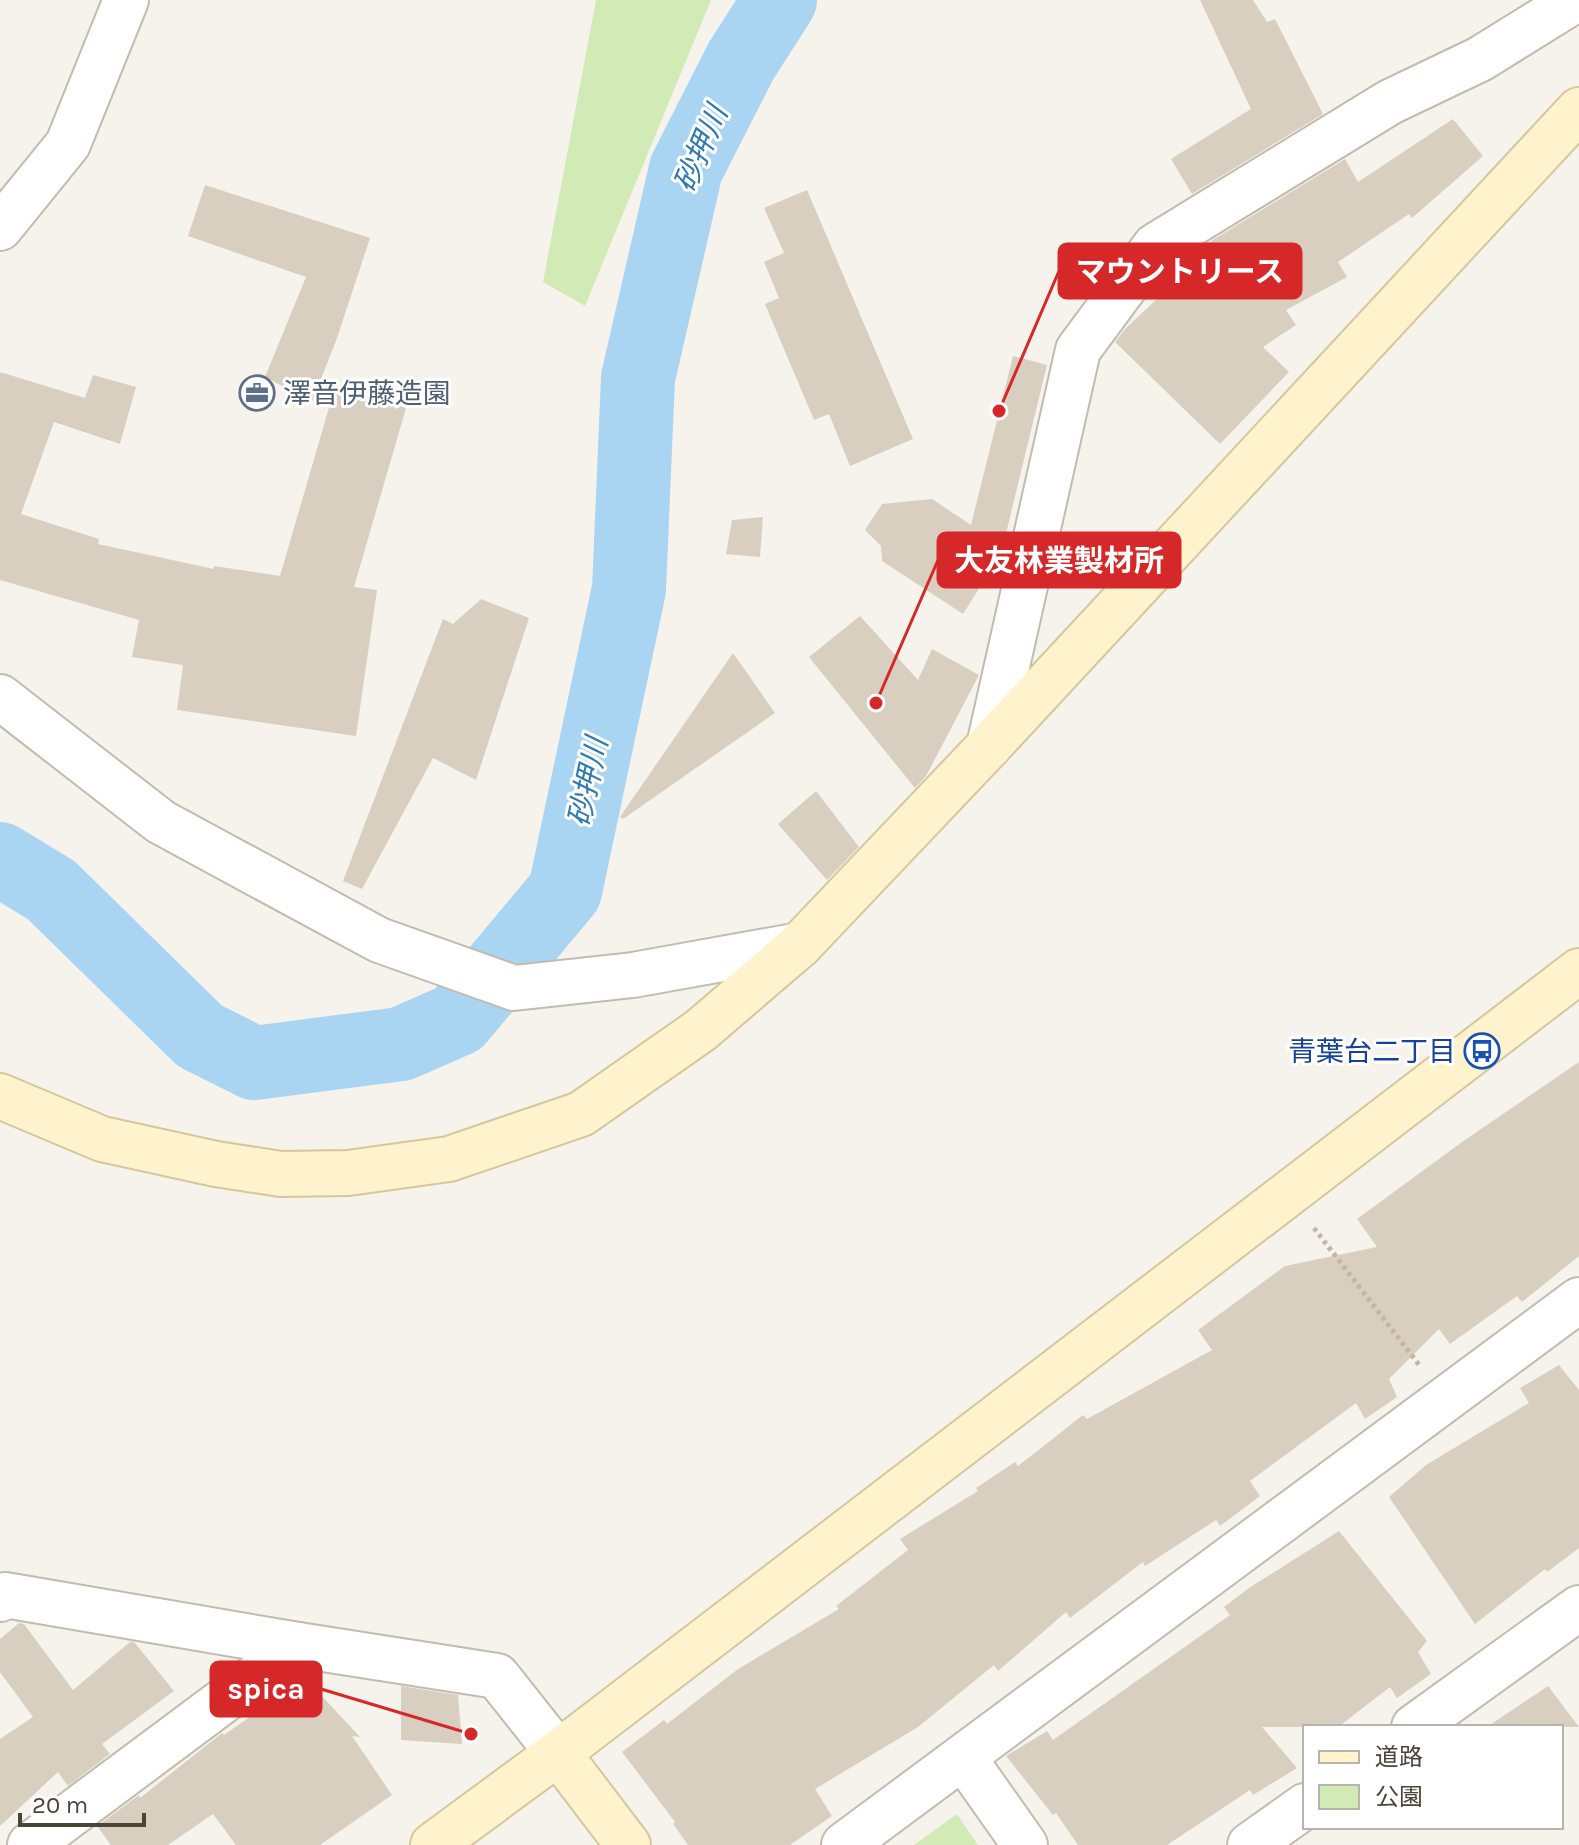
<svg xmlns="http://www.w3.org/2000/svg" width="1579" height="1845" font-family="Karla,'Noto Sans JP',sans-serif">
	<rect width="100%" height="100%" fill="#f6f3ec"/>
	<g fill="#d2eab5">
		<path d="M 596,0 L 711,0 L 585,306 L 543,282 Z"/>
		<path d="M 957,1814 L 978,1845 L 914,1845 Z"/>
	</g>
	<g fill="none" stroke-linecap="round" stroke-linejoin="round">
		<path stroke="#a9d4f2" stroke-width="74" d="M 0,859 L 51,890 L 200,1036 L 254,1063 L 401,1044 L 458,1019 L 565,891 L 629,589 L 638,378 L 686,169 L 741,61 L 780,0"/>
	</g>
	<g fill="#d8cfc1">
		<path d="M 1200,0 L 1253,0 L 1267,22 L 1275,19 L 1323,114 L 1192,194 L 1171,159 L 1251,109 Z"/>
		<path d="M 1453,119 L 1483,156 L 1412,218 L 1409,214 L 1338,262 L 1347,277 L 1286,310 L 1296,325 L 1263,347 L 1289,372 L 1220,444 L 1115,342 L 1125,329 L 1191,267 L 1185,257 L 1345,159 L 1358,182 Z"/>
		<path d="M 205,185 L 370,238 L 337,338 L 312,402 L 265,377 L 306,277 L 188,236 Z"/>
		<path d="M 807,190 L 913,439 L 850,466 L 829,414 L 814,420 L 765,304 L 779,298 L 764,262 L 784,253 L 764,208 Z"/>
		<path d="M 1013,356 L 1047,365 L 1001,554 L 963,614 L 882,561 L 881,546 L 865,530 L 882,504 L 932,499 L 971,525 Z"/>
		<path d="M 0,372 L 85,398 L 93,375 L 136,387 L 120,444 L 54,422 L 21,514 L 99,539 L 98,544 L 214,569 L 214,566 L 280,576 L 335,387 L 406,408 L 354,587 L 377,590 L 356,736 L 177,710 L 183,665 L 132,657 L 139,620 L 0,580 Z"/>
		<path d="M 763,517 L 760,557 L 726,554 L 732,520 Z"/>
		<path d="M 481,599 L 529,618 L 476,780 L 433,758 L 362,889 L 343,881 L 443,619 L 453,624 Z"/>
		<path d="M 860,616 L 918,680 L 932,649 L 979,675 L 926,776 L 915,788 L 809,657 Z"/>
		<path d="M 733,653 L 775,713 L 623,819 L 620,817 Z"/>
		<path d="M 816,791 L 859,847 L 827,880 L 778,824 Z"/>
		<path d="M 1579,1062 L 1579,1256 L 1522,1302 L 1517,1296 L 1450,1344 L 1439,1329 L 1389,1379 L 1397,1397 L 1365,1419 L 1356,1403 L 1250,1481 L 1260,1496 L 1220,1526 L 1216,1520 L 1145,1566 L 1143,1562 L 1070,1618 L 1066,1612 L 998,1671 L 994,1665 L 918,1727 L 815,1789 L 832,1816 L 790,1845 L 688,1845 L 673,1824 L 675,1822 L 622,1752 L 664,1720 L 667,1724 L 738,1669 L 839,1609 L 836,1606 L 908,1550 L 900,1539 L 978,1491 L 976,1488 L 1015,1462 L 1018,1466 L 1083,1415 L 1087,1419 L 1212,1350 L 1198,1330 L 1285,1266 L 1377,1247 L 1357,1219 L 1462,1142 Z"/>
		<path d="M 1559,1365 L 1579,1390 L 1579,1548 L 1547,1572 L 1545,1569 L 1475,1624 L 1389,1497 L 1426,1465 L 1529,1403 L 1520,1388 Z"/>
		<path d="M 1339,1531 L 1427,1641 L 1418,1652 L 1431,1674 L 1397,1698 L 1390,1687 L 1338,1727 L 1262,1727 L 1297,1768 L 1253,1795 L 1250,1790 L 1167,1845 L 1078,1845 L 1056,1813 L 1053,1815 L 1006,1756 L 1047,1731 L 1053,1740 L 1230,1615 L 1224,1607 L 1249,1588 Z"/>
		<path d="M 19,1623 L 24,1624 L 73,1690 L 130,1642 L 134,1642 L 174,1691 L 102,1744 L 110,1754 L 68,1786 L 58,1772 L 0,1826 L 0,1739 L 33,1717 L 0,1672 L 0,1639 Z"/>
		<path d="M 305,1678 L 360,1737 L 352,1736 L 392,1795 L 320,1845 L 236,1845 L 213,1814 L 168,1845 L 111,1845 L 97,1826 L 139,1795 L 140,1798 L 222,1733 L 224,1735 Z"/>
		<path d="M 401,1686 L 458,1695 L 462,1744 L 401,1740 Z"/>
		<path d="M 1548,1686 L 1579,1727 L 1487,1727 Z"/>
	</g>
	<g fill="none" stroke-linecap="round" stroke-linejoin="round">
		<defs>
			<g id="street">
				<path d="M 0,228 L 68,144 L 126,0"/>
				<path d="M 0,697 L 161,822 L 379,940 L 514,988 L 633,975 L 800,945"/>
				<path d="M 989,746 L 1078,350 L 1155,246 L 1390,102 L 1480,59 L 1575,0"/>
				<path d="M 0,1599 L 5,1595 L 298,1645 L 497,1676 L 558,1753"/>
				<path d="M 1414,1727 L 1579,1608"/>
				<path d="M 963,1757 L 1025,1845"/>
				<path d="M 30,1845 L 298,1645"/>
				<path d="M 844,1845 L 1579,1300"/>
				<path d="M 1250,1845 L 1305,1806"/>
			</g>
			<g id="secondary">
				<path d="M 0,1096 L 102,1139 L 216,1164 L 281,1174 L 348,1173 L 449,1159 L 581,1114 L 701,1030 L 800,945 L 989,746 L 1579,110"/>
				<path d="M 433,1845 L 558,1753"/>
				<path d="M 628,1845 L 558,1753 L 1579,971"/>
			</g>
		</defs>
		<use href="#street" stroke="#c2bbae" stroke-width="48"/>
		<use href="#secondary" stroke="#d6c79b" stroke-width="48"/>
		<path stroke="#c4b79f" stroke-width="5" stroke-dasharray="4 4" stroke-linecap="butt" d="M 1314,1228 L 1420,1366"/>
		<use href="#street" stroke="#fff" stroke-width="44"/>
		<use href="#secondary" stroke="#fff3cd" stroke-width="44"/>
	</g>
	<defs>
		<symbol id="office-ring" viewBox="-11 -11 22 22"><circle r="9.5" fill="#fff" stroke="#5c6f8a" stroke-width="1.5"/><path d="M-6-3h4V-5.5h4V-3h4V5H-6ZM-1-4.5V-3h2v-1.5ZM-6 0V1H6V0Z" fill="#5c6f8a"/></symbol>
		<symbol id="bus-ring" viewBox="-11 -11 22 22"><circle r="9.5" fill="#fff" stroke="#1a4fb4" stroke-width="1.5"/><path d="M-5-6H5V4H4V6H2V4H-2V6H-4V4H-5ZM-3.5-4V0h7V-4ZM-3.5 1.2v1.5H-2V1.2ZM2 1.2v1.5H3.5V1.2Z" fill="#1a4fb4"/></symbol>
	</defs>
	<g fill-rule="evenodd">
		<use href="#office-ring" x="237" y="373" width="40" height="40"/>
		<use href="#bus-ring" x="1462" y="1031" width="40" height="40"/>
	</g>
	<g text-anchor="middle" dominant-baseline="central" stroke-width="6" stroke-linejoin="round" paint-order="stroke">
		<g font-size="28" fill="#4e5e75" stroke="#fff" text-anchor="start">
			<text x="283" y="393">澤音伊藤造園</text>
		</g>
		<g font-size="28" fill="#164399" stroke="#fff" text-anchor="end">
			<text x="1456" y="1051">青葉台二丁目</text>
		</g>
		<g font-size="30" font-style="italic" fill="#2e7ab2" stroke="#fff">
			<text transform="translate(701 149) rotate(-67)">砂押川</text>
			<text transform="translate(588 782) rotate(-78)">砂押川</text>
		</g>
	</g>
	<path fill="none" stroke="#d62828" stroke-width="3" d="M999 411L1059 271M876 703L938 560M471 1734L321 1689"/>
	<g fill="#d62828" stroke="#fff" stroke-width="3">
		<circle cx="999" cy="411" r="8"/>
		<circle cx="876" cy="703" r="8"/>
		<circle cx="471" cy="1734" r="8"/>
	</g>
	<g fill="#d62828" stroke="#d62828" stroke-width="3">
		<rect x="1059" y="244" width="242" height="54" rx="8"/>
		<rect x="938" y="533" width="242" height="54" rx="8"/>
		<rect x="211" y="1662" width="110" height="54" rx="8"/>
	</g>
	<g font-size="30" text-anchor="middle" font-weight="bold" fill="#fff">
		<text x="1180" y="282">マウントリース</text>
		<text x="1059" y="571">大友林業製材所</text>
		<text x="266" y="1699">spica</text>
	</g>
	<rect x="1303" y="1725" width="260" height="104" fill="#ffffff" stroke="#b7b4b0" stroke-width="2"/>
	<rect x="1319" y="1751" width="40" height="12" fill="#fff3cd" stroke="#b7b4b0" stroke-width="2"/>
	<text x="1375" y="1765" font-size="24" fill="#4b4439">道路</text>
	<rect x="1319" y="1785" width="40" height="24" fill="#d2eab5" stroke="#b7b4b0" stroke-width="2"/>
	<text x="1375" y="1805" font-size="24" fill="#4b4439">公園</text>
	<path d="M20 1813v12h124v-12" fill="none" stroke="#4b4439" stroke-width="4"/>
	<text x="32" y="1813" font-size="24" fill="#4b4439" stroke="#ffffff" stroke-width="6" paint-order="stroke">20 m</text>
</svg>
